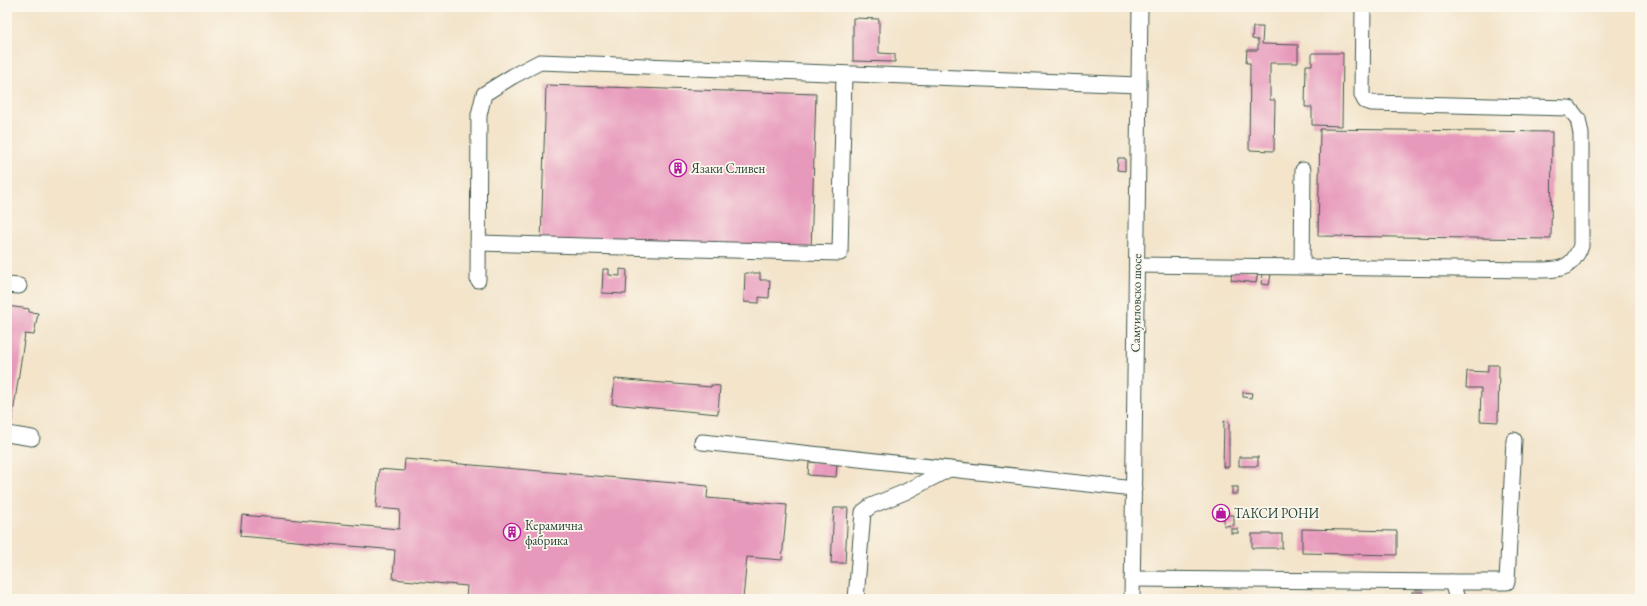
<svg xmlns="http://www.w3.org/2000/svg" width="1647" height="606" font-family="'EB Garamond',serif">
	<rect width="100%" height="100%" fill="#fbf7ec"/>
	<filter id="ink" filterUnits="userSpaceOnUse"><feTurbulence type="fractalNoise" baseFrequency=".025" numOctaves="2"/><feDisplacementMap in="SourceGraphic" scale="8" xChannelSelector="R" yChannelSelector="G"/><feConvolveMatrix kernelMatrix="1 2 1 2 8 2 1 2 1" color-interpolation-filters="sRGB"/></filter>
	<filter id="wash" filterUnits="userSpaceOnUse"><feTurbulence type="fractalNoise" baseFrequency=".012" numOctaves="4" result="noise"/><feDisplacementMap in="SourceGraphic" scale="16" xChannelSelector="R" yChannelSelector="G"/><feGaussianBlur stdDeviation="0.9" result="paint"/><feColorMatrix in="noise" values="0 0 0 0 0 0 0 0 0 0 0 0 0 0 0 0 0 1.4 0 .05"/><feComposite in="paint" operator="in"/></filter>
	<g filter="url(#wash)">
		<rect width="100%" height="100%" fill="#f3e4ca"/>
		<g id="blocks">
			<g fill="#e799bb">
				<path d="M 853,18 L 879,19 L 879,53 L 895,54 L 895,62 L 853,61 Z"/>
				<path d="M 1253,27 L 1263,27 L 1262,44 L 1298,45 L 1298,63 L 1270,63 L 1270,100 L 1275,100 L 1274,151 L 1249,150 L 1250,63 L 1246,63 L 1247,50 L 1258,50 L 1258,40 L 1252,39 Z"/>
				<path d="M 1312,53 L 1343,53 L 1342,126 L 1312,125 L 1312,107 L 1305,107 L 1306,65 L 1312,65 Z"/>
				<path d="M 546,85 L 816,94 L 811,251 L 541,241 Z"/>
				<path d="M 1320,129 L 1552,132 L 1551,239 L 1318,236 Z"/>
				<path d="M 1118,158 L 1125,158 L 1125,171 L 1117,170 Z"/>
				<path d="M 603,269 L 609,269 L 609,275 L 620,276 L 620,269 L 627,270 L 626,294 L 602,293 Z"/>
				<path d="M 1232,269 L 1258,272 L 1256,283 L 1231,280 Z"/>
				<path d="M 745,273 L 760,273 L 760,280 L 770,280 L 769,298 L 759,297 L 759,303 L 744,302 Z"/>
				<path d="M 1262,273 L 1271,274 L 1269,285 L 1261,284 Z"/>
				<path d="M 7,306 L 29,309 L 29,312 L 38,313 L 34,335 L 25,334 L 11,427 L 7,427 Z"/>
				<path d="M 1488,365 L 1499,365 L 1498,422 L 1480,421 L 1481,388 L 1466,388 L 1467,371 L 1488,372 Z"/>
				<path d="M 615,379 L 711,387 L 711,385 L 720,386 L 718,414 L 612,404 Z"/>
				<path d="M 1243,392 L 1252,393 L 1251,398 L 1243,397 Z"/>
				<path d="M 1224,421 L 1229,422 L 1229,467 L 1223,467 Z"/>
				<rect x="1239" y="457" width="19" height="9"/>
				<path d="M 405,459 L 708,486 L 707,498 L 787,505 L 782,560 L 747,557 L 743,599 L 466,599 L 467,586 L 393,579 L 395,550 L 240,536 L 242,515 L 399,529 L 400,510 L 376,508 L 379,469 L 404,471 Z"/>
				<path d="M 809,462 L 837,464 L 836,477 L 808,475 Z"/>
				<rect x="1232" y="487" width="6" height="7"/>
				<path d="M 834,508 L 848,508 L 845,563 L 831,563 Z"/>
				<path d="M 1224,515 L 1234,515 L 1234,525 L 1224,526 Z"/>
				<rect x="1231" y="529" width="7" height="4"/>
				<path d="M 1302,529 L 1397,531 L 1397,555 L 1302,553 Z"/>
				<rect x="1252" y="534" width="30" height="14"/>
				<rect x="1412" y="592" width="11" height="7"/>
			</g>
		</g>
	</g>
	<g filter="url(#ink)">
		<use href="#blocks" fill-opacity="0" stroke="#3f564a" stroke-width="1"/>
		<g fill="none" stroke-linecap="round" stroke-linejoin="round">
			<defs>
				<g id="minor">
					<path d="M 478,243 L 840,253 L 844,74"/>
					<path d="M 1137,265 L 1541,270 C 1564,270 1572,267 1581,246 L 1581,134 L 1578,119 L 1569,108 L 1372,103 L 1365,101 L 1362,95 L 1363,7"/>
					<path d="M 1302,267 L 1303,170"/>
					<path d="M 478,280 L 479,115 L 484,94 L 513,76 L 540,62 L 1139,85"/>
					<path d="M 7,285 L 19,286"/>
					<path d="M 7,434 L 32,438"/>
					<path d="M 702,442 L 1134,489"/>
					<path d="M 1132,579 L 1452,582"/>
					<path d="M 856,599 L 863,512 L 871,506 L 905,492 L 949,469"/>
					<path d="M 1132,599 L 1140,7"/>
					<path d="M 1457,599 L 1452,582 L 1507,582 L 1514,440"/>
				</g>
			</defs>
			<use href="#minor" stroke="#3f564a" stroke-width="17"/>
			<use href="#minor" stroke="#fff" stroke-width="15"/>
		</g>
	</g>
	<defs>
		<symbol id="building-ring" viewBox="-11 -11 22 22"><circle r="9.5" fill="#fbf7ec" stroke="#b5179e" stroke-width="1.5"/><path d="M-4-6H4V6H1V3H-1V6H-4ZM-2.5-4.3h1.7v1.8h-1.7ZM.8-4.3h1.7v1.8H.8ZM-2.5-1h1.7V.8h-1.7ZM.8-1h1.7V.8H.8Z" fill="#b5179e"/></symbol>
		<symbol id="shop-ring" viewBox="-11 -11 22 22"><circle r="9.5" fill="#fbf7ec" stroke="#b5179e" stroke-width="1.5"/><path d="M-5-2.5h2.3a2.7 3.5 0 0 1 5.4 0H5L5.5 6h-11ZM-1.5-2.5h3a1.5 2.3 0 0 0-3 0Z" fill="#b5179e"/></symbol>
	</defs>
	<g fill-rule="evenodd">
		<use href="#building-ring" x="668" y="158" width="20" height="20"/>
		<use href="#shop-ring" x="1211" y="503" width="20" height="20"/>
		<use href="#building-ring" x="502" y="522" width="20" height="20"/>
	</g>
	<g text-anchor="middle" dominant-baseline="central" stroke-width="3.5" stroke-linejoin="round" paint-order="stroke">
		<g font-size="13" fill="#1f3d34" stroke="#fbf7ec" text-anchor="start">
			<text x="691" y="168">Язаки Сливен</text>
			<text x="1234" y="513">ТАКСИ РОНИ</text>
			<text x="525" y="525">Керамична<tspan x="525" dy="15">фабрика</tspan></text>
		</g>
		<g font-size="13" fill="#1f3d34" stroke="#fbf7ec">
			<text transform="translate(1136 303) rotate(-89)">Самуиловско шосе</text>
		</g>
	</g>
	<rect width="1647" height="606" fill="none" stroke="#fbf7ec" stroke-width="24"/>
</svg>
